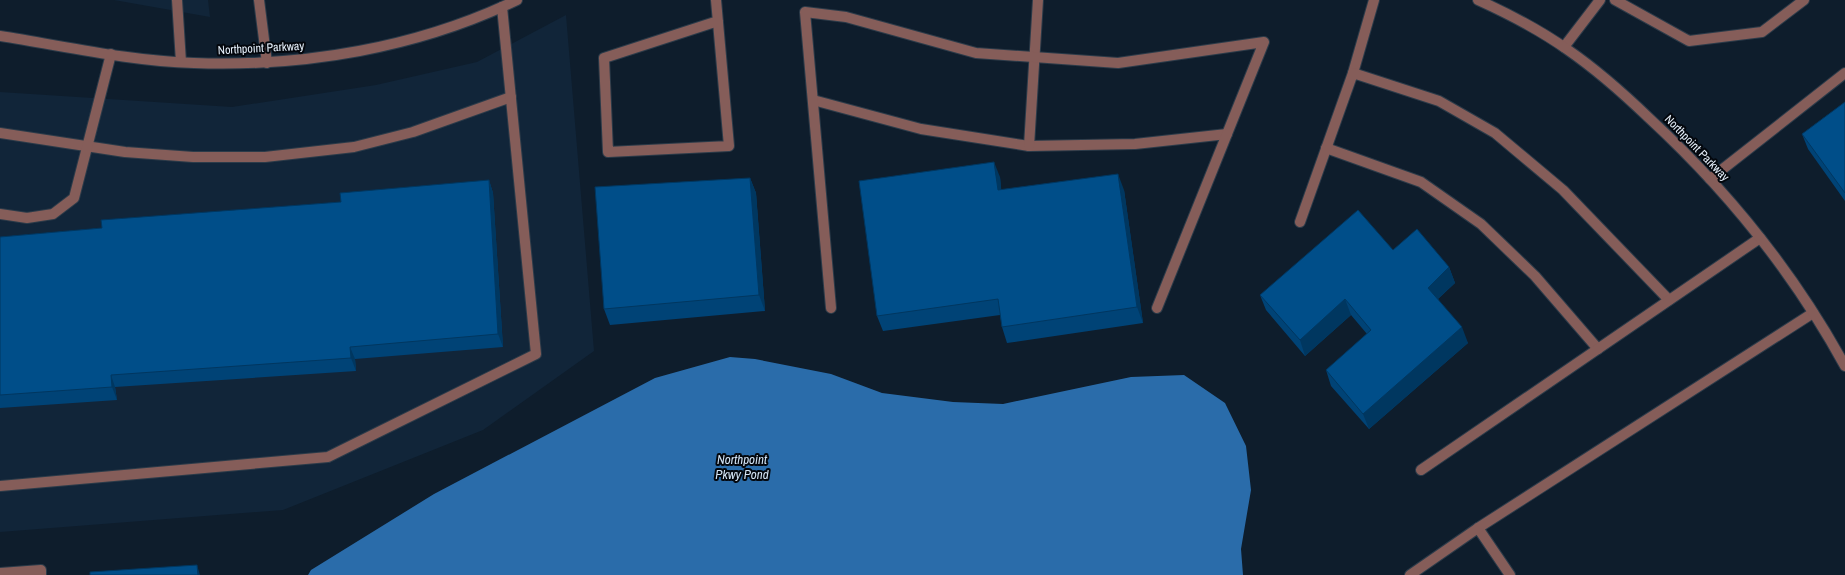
<svg xmlns="http://www.w3.org/2000/svg" width="1845" height="575" font-family="'Archivo Narrow',sans-serif">
	<rect width="100%" height="100%" fill="#0e1d2c"/>
	<g fill="#112539">
		<path d="M 114,0 L 208,0 L 210,17 Z"/>
		<path d="M 566,15 L 594,351 L 483,430 L 283,510 L 0,532 L 0,92 L 232,107 L 376,85 L 477,62 Z"/>
	</g>
	<path fill="#2a6caa" d="M 730,357 L 755,359 L 831,374 L 882,393 L 953,402 L 1003,404 L 1131,377 L 1184,375 L 1225,403 L 1246,446 L 1251,490 L 1241,549 L 1243,575 L 308,575 L 311,570 L 434,494 L 655,378 Z"/>
	<g fill="none" stroke-linecap="round" stroke-linejoin="round">
		<defs>
			<g id="service">
				<path d="M 177,0 L 181,62"/>
				<path d="M 259,0 L 267,63"/>
				<path d="M 716,0 L 729,146 L 608,152 L 604,58 L 718,21"/>
				<path d="M 1615,0 L 1689,41 L 1762,32 L 1804,0"/>
				<path d="M 1564,47 L 1600,0"/>
				<path d="M 1353,73 L 1374,0"/>
				<path d="M 813,100 L 921,129 L 1029,146 L 1135,144 L 1227,134"/>
				<path d="M 0,133 L 125,152 L 193,157 L 265,157 L 354,147 L 413,132 L 511,97"/>
				<path d="M 1029,146 L 1038,0"/>
				<path d="M 1326,148 L 1421,182 L 1481,224 L 1535,276 L 1598,349"/>
				<path d="M 1710,179 L 1845,73"/>
				<path d="M 0,214 L 27,218 L 53,214 L 74,198 L 111,54"/>
				<path d="M 1300,222 L 1353,73 L 1439,101 L 1495,133 L 1563,190 L 1669,300"/>
				<path d="M 831,308 L 805,12 L 846,17 L 976,53 L 1118,63 L 1264,42 L 1157,308"/>
				<path d="M 1421,470 L 1760,238"/>
				<path d="M 0,486 L 328,457 L 536,354 L 502,7"/>
				<path d="M 1478,528 L 1510,575"/>
				<path d="M 0,573 L 41,570 L 41,575"/>
				<path d="M 1410,575 L 1478,528 L 1813,313"/>
			</g>
			<g id="minor">
				<path d="M 1478,0 C 1509,14 1540,30 1568,50 C 1597,70 1624,94 1649,118 C 1727,190 1794,273 1845,366"/>
				<path d="M 0,36 C 64,46 129,61 194,63 C 304,67 417,48 517,0"/>
			</g>
		</defs>
		<use href="#service" stroke="#2c3b49" stroke-width="12"/>
		<use href="#minor" stroke="#2c3b49" stroke-width="12"/>
		<use href="#service" stroke="#855d59" stroke-width="10"/>
		<use href="#minor" stroke="#855d59" stroke-width="10"/>
	</g>
	<g fill="#004376">
		<path d="M 1845,102 L 1845,201 L 1808,149 L 1802,134 Z"/>
		<path d="M 1000,177 L 1001,190 L 1124,190 L 1143,323 L 1007,343 L 1002,327 L 1000,315 L 883,331 L 877,316 Z"/>
		<path d="M 750,178 L 756,193 L 765,311 L 610,325 L 604,309 Z"/>
		<path d="M 489,180 L 493,193 L 503,347 L 355,359 L 356,371 L 115,387 L 117,400 L 0,408 L 0,237 L 102,228 L 341,202 Z"/>
		<path d="M 1393,250 L 1449,267 L 1455,283 L 1438,299 L 1468,343 L 1369,429 L 1331,386 L 1326,370 L 1367,334 L 1351,315 L 1305,356 L 1266,310 L 1260,295 Z"/>
	</g>
	<g fill="#003760">
		<path d="M 994,162 L 1000,177 L 1003,206 L 998,190 Z"/>
		<path d="M 1118,174 L 1124,190 L 1143,323 L 1137,307 Z"/>
		<path d="M 750,178 L 756,193 L 765,311 L 759,295 Z"/>
		<path d="M 489,180 L 493,193 L 503,347 L 498,334 Z"/>
		<path d="M 1449,267 L 1455,283 L 1433,303 L 1428,288 Z"/>
		<path d="M 1345,299 L 1351,315 L 1305,356 L 1300,340 Z"/>
		<path d="M 1462,327 L 1468,343 L 1369,429 L 1363,414 Z"/>
		<path d="M 350,347 L 355,359 L 356,371 L 351,358 Z"/>
		<path d="M 111,375 L 115,387 L 117,400 L 112,387 Z"/>
		<path d="M 197,565 L 200,575 L 198,575 Z"/>
	</g>
	<g fill="#004e89" stroke="#003760">
		<path d="M 1845,102 L 1845,193 L 1802,134 Z"/>
		<path d="M 994,162 L 998,190 L 1118,174 L 1137,307 L 1002,327 L 998,299 L 877,316 L 859,181 Z"/>
		<path d="M 750,178 L 759,295 L 604,309 L 595,187 Z"/>
		<path d="M 489,180 L 498,334 L 350,347 L 351,358 L 111,375 L 112,387 L 0,395 L 0,237 L 102,228 L 101,220 L 341,202 L 340,193 Z"/>
		<path d="M 1358,210 L 1393,250 L 1417,229 L 1449,267 L 1428,288 L 1462,327 L 1363,414 L 1326,370 L 1371,330 L 1345,299 L 1300,340 L 1260,295 Z"/>
		<path d="M 197,565 L 198,575 L 90,575 L 90,572 Z"/>
	</g>
	<g text-anchor="middle" dominant-baseline="central" stroke-width="4" stroke-linejoin="round" paint-order="stroke">
		<g font-size="12" fill="#e7f1fc" stroke="#03070d">
			<text transform="translate(261 48) rotate(-3)">Northpoint Parkway</text>
			<text transform="translate(1697 148) rotate(46)">Northpoint Parkway</text>
		</g>
		<g font-size="13" font-style="italic" fill="#d4e5f6" stroke="#03070d">
			<text x="742" y="459">Northpoint<tspan x="742" dy="15">Pkwy Pond</tspan></text>
		</g>
	</g>
</svg>
